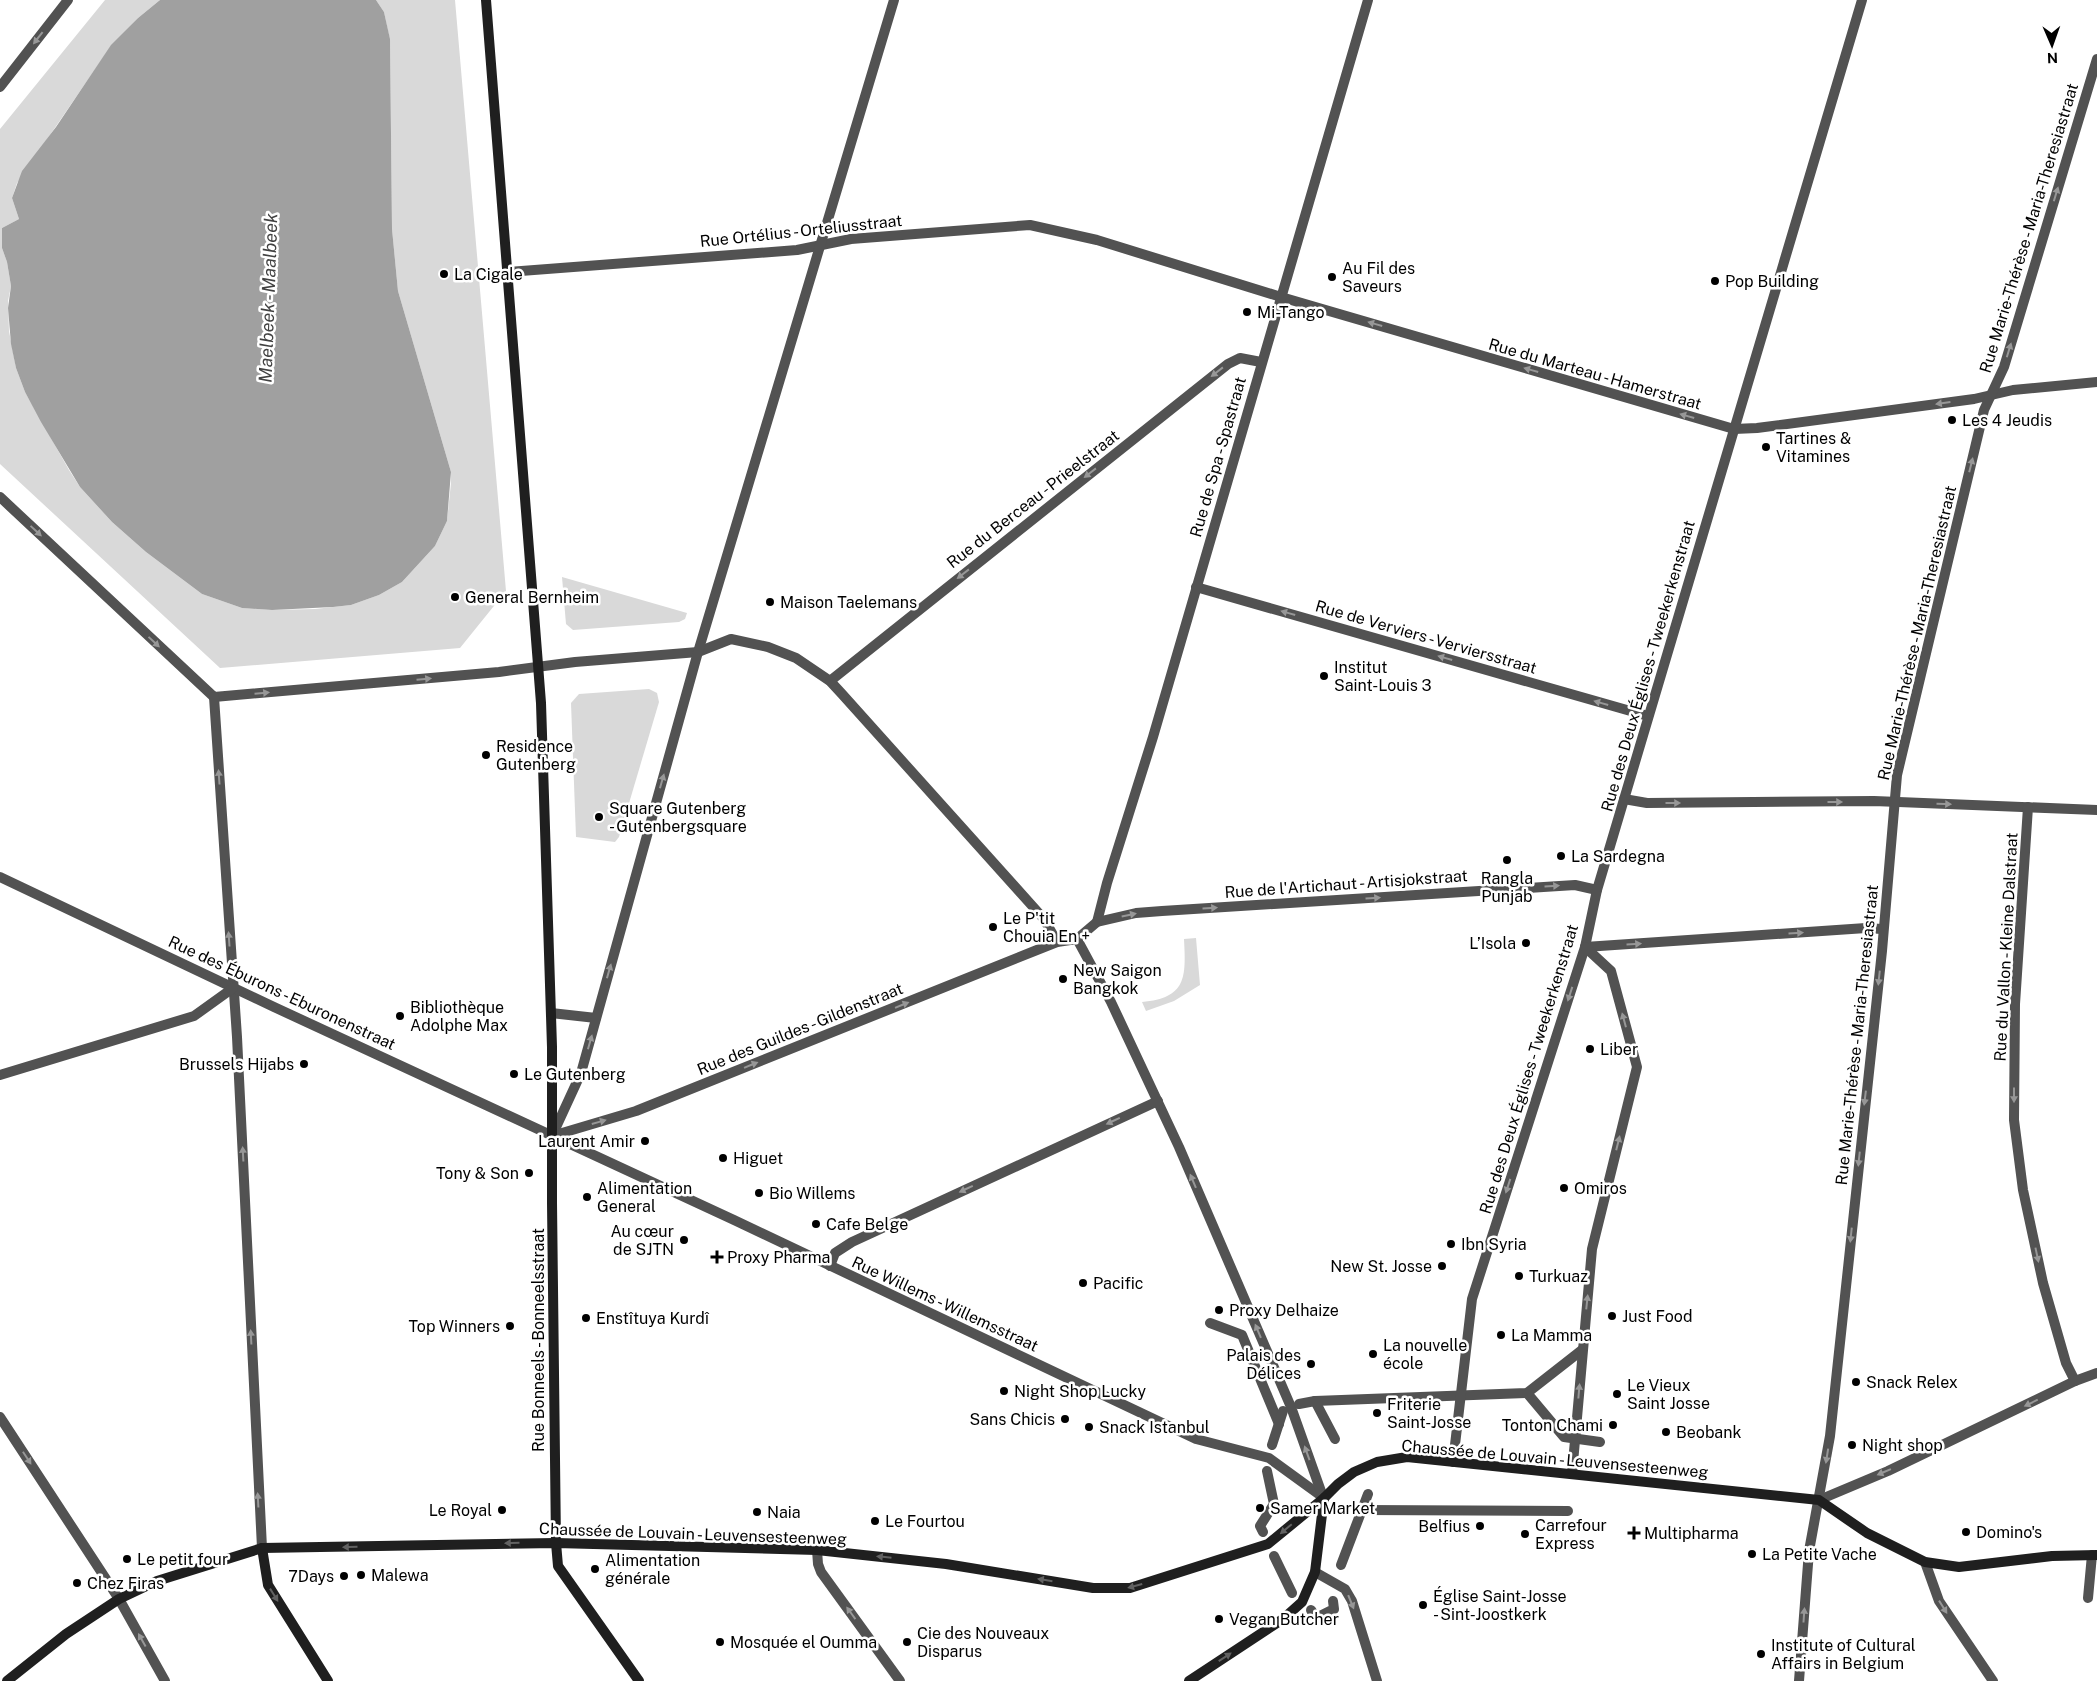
<svg xmlns="http://www.w3.org/2000/svg" width="2097" height="1681" font-family="'Public Sans',sans-serif">
	<rect width="100%" height="100%" fill="#fff"/>
	<g fill="#d9d9d9">
		<path d="M 105,0 L 160,0 L 138,18 L 111,46 L 17,183 L 12,198 L 19,219 L 2,228 L 2,248 L 7,262 L 11,286 L 8,301 L 9,331 L 16,368 L 25,392 L 69,470 L 80,487 L 112,522 L 146,552 L 202,594 L 242,608 L 272,610 L 315,609 L 351,605 L 379,595 L 402,582 L 435,546 L 447,521 L 451,483 L 451,472 L 398,291 L 392,229 L 390,40 L 384,12 L 376,0 L 455,0 L 506,591 L 460,648 L 220,668 L 0,464 L 0,129 Z"/>
		<path d="M 562,577 L 687,613 L 685,619 L 679,622 L 573,630 L 566,624 Z"/>
		<path d="M 649,689 L 657,693 L 659,702 L 619,837 L 615,842 L 576,837 L 571,703 L 579,694 Z"/>
		<path d="M 1196,938 L 1200,985 L 1174,1001 L 1146,1011 L 1142,1002 C 1187,998 1186,977 1184,939 Z"/>
	</g>
	<path fill="#a0a0a0" d="M 160,0 L 376,0 L 384,12 L 390,39 L 392,229 L 398,291 L 451,472 L 447,521 L 435,546 L 402,582 L 379,595 L 351,605 L 333,607 L 272,610 L 242,608 L 202,594 L 146,552 L 112,522 L 80,487 L 41,422 L 25,392 L 16,368 L 11,344 L 8,308 L 11,286 L 7,262 L 2,248 L 2,228 L 19,219 L 12,198 L 22,171 L 56,127 L 111,45 L 138,18 Z"/>
	<g fill="none" stroke-linecap="round" stroke-linejoin="round">
		<path stroke="#525252" stroke-width="10" d="M 2088,1598 L 2092,1555"/>
		<g stroke="#525252" stroke-width="10">
			<path d="M 0,87 L 68,0"/>
			<path d="M 507,272 L 797,250 L 851,239 L 1030,225 L 1097,240 L 1281,297 L 1734,429 L 1757,428 L 1974,399 L 2013,390 L 2097,382"/>
			<path d="M 0,497 L 214,697 L 499,672 L 575,662 L 698,652 L 731,639 L 768,647 L 796,658 L 830,681 L 842,694 L 1044,919 L 1057,942"/>
			<path d="M 1196,587 L 1648,716"/>
			<path d="M 830,681 L 1228,364 L 1240,358 L 1261,362"/>
			<path d="M 214,697 L 237,1037 L 262,1548"/>
			<path d="M 1624,799 L 1647,803 L 1874,801 L 2097,810"/>
			<path d="M 2028,807 L 2015,1004 L 2014,1120 L 2023,1190 L 2043,1283 L 2066,1363 L 2075,1381"/>
			<path d="M 0,877 L 274,1007 L 734,1220 L 1196,1439 L 1269,1458 L 1324,1498"/>
			<path d="M 1097,922 L 1107,883 L 1153,737 L 1368,0"/>
			<path d="M 1077,939 L 1111,1002 L 1179,1147 L 1291,1407 L 1323,1497"/>
			<path d="M 1585,947 L 1866,928 L 1882,929"/>
			<path d="M 551,1013 L 596,1018"/>
			<path d="M 0,1075 L 194,1016 L 233,988"/>
			<path d="M 552,1136 L 581,1073 L 698,652 L 894,0"/>
			<path d="M 552,1136 L 636,1111 L 1057,942 L 1077,939 L 1097,922 L 1136,913 L 1162,911 L 1575,885 L 1597,890"/>
			<path d="M 830,1266 L 835,1253 L 852,1242 L 1158,1101"/>
			<path d="M 1210,1323 L 1242,1335 L 1279,1424"/>
			<path d="M 1527,1393 L 1564,1437 L 1600,1442"/>
			<path d="M 1315,1401 L 1335,1439"/>
			<path d="M 1299,1404 L 1315,1401 L 1527,1393 L 1582,1350"/>
			<path d="M 0,1417 L 119,1599 L 165,1681"/>
			<path d="M 1272,1445 L 1283,1411"/>
			<path d="M 1453,1462 L 1472,1299 L 1585,947 L 1597,890 L 1862,0"/>
			<path d="M 1572,1474 L 1592,1249 L 1637,1067 L 1611,971 L 1585,947"/>
			<path d="M 1819,1500 L 1888,1471 L 2075,1381 L 2097,1373"/>
			<path d="M 1362,1510 L 1568,1511"/>
			<path d="M 1263,1532 L 1260,1526 L 1274,1504 L 1267,1471"/>
			<path d="M 817,1550 L 818,1564 L 821,1572 L 900,1681"/>
			<path d="M 1274,1556 L 1292,1593"/>
			<path d="M 1925,1562 L 1939,1601 L 1993,1681"/>
			<path d="M 1341,1565 L 1368,1494"/>
			<path d="M 1315,1572 L 1345,1589 L 1352,1601 L 1377,1681"/>
			<path d="M 1311,1610 L 1316,1618 L 1334,1609 L 1333,1601"/>
			<path d="M 1799,1681 L 1809,1551 L 1830,1436 L 1882,951 L 1897,775 L 1984,410 L 2004,367 L 2097,59"/>
		</g>
		<g stroke="#1f1f1f" stroke-width="10">
			<path d="M 486,0 L 541,703 L 552,1047 L 552,1203 L 556,1543 L 558,1566 L 639,1681"/>
			<path d="M 262,1548 L 268,1585 L 328,1681"/>
			<path d="M 7,1681 L 66,1634 L 119,1599 L 157,1581 L 262,1548 L 556,1543 L 817,1550 L 946,1564 L 1093,1588 L 1130,1588 L 1268,1544 L 1324,1498 L 1338,1484 L 1354,1472 L 1377,1462 L 1407,1457 L 1819,1500 L 1867,1533 L 1925,1562 L 1959,1567 L 2052,1556 L 2097,1555"/>
			<path d="M 1189,1681 L 1283,1619 L 1302,1602 L 1315,1572 L 1324,1498"/>
		</g>
	</g>
	<defs><path id="oneway-solid" d="M-6-.8H1V-3.2L6.5 0L1 3.2V.8H-6Z" transform="scale(1.25)"/></defs>
	<g fill="#979797">
		<use href="#oneway-solid" transform="translate(38 38) rotate(128)"/>
		<use href="#oneway-solid" transform="translate(2056 194) rotate(-73)"/>
		<use href="#oneway-solid" transform="translate(1375 324) rotate(-164)"/>
		<use href="#oneway-solid" transform="translate(2009 350) rotate(-73)"/>
		<use href="#oneway-solid" transform="translate(1531 370) rotate(-164)"/>
		<use href="#oneway-solid" transform="translate(1217 372) rotate(142)"/>
		<use href="#oneway-solid" transform="translate(1943 403) rotate(172)"/>
		<use href="#oneway-solid" transform="translate(1687 416) rotate(-164)"/>
		<use href="#oneway-solid" transform="translate(1971 465) rotate(-76)"/>
		<use href="#oneway-solid" transform="translate(1090 473) rotate(142)"/>
		<use href="#oneway-solid" transform="translate(36 531) rotate(43)"/>
		<use href="#oneway-solid" transform="translate(963 574) rotate(142)"/>
		<use href="#oneway-solid" transform="translate(1288 613) rotate(-164)"/>
		<use href="#oneway-solid" transform="translate(154 642) rotate(43)"/>
		<use href="#oneway-solid" transform="translate(1445 658) rotate(-164)"/>
		<use href="#oneway-solid" transform="translate(424 679) rotate(-5)"/>
		<use href="#oneway-solid" transform="translate(262 693) rotate(-5)"/>
		<use href="#oneway-solid" transform="translate(1601 703) rotate(-164)"/>
		<use href="#oneway-solid" transform="translate(219 777) rotate(-94)"/>
		<use href="#oneway-solid" transform="translate(662 781) rotate(-74)"/>
		<use href="#oneway-solid" transform="translate(1835 802)"/>
		<use href="#oneway-solid" transform="translate(1673 803)"/>
		<use href="#oneway-solid" transform="translate(1944 804) rotate(2)"/>
		<use href="#oneway-solid" transform="translate(1552 886) rotate(-4)"/>
		<use href="#oneway-solid" transform="translate(1373 898) rotate(-4)"/>
		<use href="#oneway-solid" transform="translate(1210 908) rotate(-4)"/>
		<use href="#oneway-solid" transform="translate(1129 915) rotate(-12)"/>
		<use href="#oneway-solid" transform="translate(1796 933) rotate(-4)"/>
		<use href="#oneway-solid" transform="translate(229 939) rotate(-94)"/>
		<use href="#oneway-solid" transform="translate(1634 944) rotate(-4)"/>
		<use href="#oneway-solid" transform="translate(609 971) rotate(-74)"/>
		<use href="#oneway-solid" transform="translate(1879 978) rotate(96)"/>
		<use href="#oneway-solid" transform="translate(1570 994) rotate(108)"/>
		<use href="#oneway-solid" transform="translate(902 1005) rotate(-22)"/>
		<use href="#oneway-solid" transform="translate(1624 1020) rotate(-105)"/>
		<use href="#oneway-solid" transform="translate(590 1042) rotate(-74)"/>
		<use href="#oneway-solid" transform="translate(751 1065) rotate(-22)"/>
		<use href="#oneway-solid" transform="translate(2014 1095) rotate(90)"/>
		<use href="#oneway-solid" transform="translate(1865 1098) rotate(97)"/>
		<use href="#oneway-solid" transform="translate(1113 1121) rotate(155)"/>
		<use href="#oneway-solid" transform="translate(599 1122) rotate(-16)"/>
		<use href="#oneway-solid" transform="translate(1618 1143) rotate(-76)"/>
		<use href="#oneway-solid" transform="translate(243 1154) rotate(-93)"/>
		<use href="#oneway-solid" transform="translate(1859 1159) rotate(96)"/>
		<use href="#oneway-solid" transform="translate(1193 1181) rotate(-113)"/>
		<use href="#oneway-solid" transform="translate(1508 1186) rotate(108)"/>
		<use href="#oneway-solid" transform="translate(966 1189) rotate(155)"/>
		<use href="#oneway-solid" transform="translate(1851 1235) rotate(96)"/>
		<use href="#oneway-solid" transform="translate(2037 1255) rotate(78)"/>
		<use href="#oneway-solid" transform="translate(1587 1302) rotate(-84)"/>
		<use href="#oneway-solid" transform="translate(1258 1331) rotate(-113)"/>
		<use href="#oneway-solid" transform="translate(251 1337) rotate(-93)"/>
		<use href="#oneway-solid" transform="translate(1579 1391) rotate(-85)"/>
		<use href="#oneway-solid" transform="translate(2031 1403) rotate(154)"/>
		<use href="#oneway-solid" transform="translate(1307 1453) rotate(-110)"/>
		<use href="#oneway-solid" transform="translate(1827 1456) rotate(99)"/>
		<use href="#oneway-solid" transform="translate(27 1458) rotate(57)"/>
		<use href="#oneway-solid" transform="translate(1884 1472) rotate(157)"/>
		<use href="#oneway-solid" transform="translate(258 1500) rotate(-93)"/>
		<use href="#oneway-solid" transform="translate(1351 1602) rotate(68)"/>
		<use href="#oneway-solid" transform="translate(1943 1607) rotate(58)"/>
		<use href="#oneway-solid" transform="translate(851 1613) rotate(-126)"/>
		<use href="#oneway-solid" transform="translate(1804 1615) rotate(-86)"/>
		<use href="#oneway-solid" transform="translate(142 1640) rotate(-119)"/>
	</g>
	<g fill="#626262">
		<use href="#oneway-solid" transform="translate(1286 1529) rotate(140)"/>
		<use href="#oneway-solid" transform="translate(512 1543) rotate(179)"/>
		<use href="#oneway-solid" transform="translate(350 1547) rotate(179)"/>
		<use href="#oneway-solid" transform="translate(884 1557) rotate(-174)"/>
		<use href="#oneway-solid" transform="translate(1045 1580) rotate(-171)"/>
		<use href="#oneway-solid" transform="translate(1135 1586) rotate(165)"/>
		<use href="#oneway-solid" transform="translate(274 1595) rotate(58)"/>
		<use href="#oneway-solid" transform="translate(1225 1657) rotate(-33)"/>
	</g>
	<g fill="#000" stroke="#fff" stroke-width="2">
		<circle cx="444" cy="274" r="5"/>
		<circle cx="1332" cy="277" r="5"/>
		<circle cx="1715" cy="281" r="5"/>
		<circle cx="1247" cy="312" r="5"/>
		<circle cx="1952" cy="420" r="5"/>
		<circle cx="1766" cy="447" r="5"/>
		<circle cx="455" cy="597" r="5"/>
		<circle cx="770" cy="602" r="5"/>
		<circle cx="1324" cy="676" r="5"/>
		<circle cx="486" cy="755" r="5"/>
		<circle cx="599" cy="817" r="5"/>
		<circle cx="1561" cy="856" r="5"/>
		<circle cx="1507" cy="860" r="5"/>
		<circle cx="993" cy="927" r="5"/>
		<circle cx="1526" cy="943" r="5"/>
		<circle cx="1063" cy="979" r="5"/>
		<circle cx="400" cy="1016" r="5"/>
		<circle cx="1590" cy="1049" r="5"/>
		<circle cx="304" cy="1064" r="5"/>
		<circle cx="514" cy="1074" r="5"/>
		<circle cx="645" cy="1141" r="5"/>
		<circle cx="723" cy="1158" r="5"/>
		<circle cx="529" cy="1173" r="5"/>
		<circle cx="1564" cy="1188" r="5"/>
		<circle cx="759" cy="1193" r="5"/>
		<circle cx="587" cy="1197" r="5"/>
		<circle cx="816" cy="1224" r="5"/>
		<circle cx="684" cy="1240" r="5"/>
		<circle cx="1451" cy="1244" r="5"/>
		<path d="M714.5 1249.5h5v5h5v5h-5v5h-5v-5h-5v-5h5z"/>
		<circle cx="1442" cy="1266" r="5"/>
		<circle cx="1519" cy="1276" r="5"/>
		<circle cx="1083" cy="1283" r="5"/>
		<circle cx="1219" cy="1310" r="5"/>
		<circle cx="1612" cy="1316" r="5"/>
		<circle cx="586" cy="1318" r="5"/>
		<circle cx="510" cy="1326" r="5"/>
		<circle cx="1501" cy="1335" r="5"/>
		<circle cx="1373" cy="1354" r="5"/>
		<circle cx="1311" cy="1364" r="5"/>
		<circle cx="1856" cy="1382" r="5"/>
		<circle cx="1004" cy="1391" r="5"/>
		<circle cx="1617" cy="1394" r="5"/>
		<circle cx="1377" cy="1413" r="5"/>
		<circle cx="1065" cy="1419" r="5"/>
		<circle cx="1613" cy="1425" r="5"/>
		<circle cx="1089" cy="1427" r="5"/>
		<circle cx="1666" cy="1432" r="5"/>
		<circle cx="1852" cy="1445" r="5"/>
		<circle cx="1260" cy="1508" r="5"/>
		<circle cx="502" cy="1510" r="5"/>
		<circle cx="757" cy="1512" r="5"/>
		<circle cx="875" cy="1521" r="5"/>
		<circle cx="1480" cy="1526" r="5"/>
		<circle cx="1966" cy="1532" r="5"/>
		<path d="M1631.5 1525.5h5v5h5v5h-5v5h-5v-5h-5v-5h5z"/>
		<circle cx="1525" cy="1534" r="5"/>
		<circle cx="1752" cy="1554" r="5"/>
		<circle cx="127" cy="1559" r="5"/>
		<circle cx="595" cy="1569" r="5"/>
		<circle cx="361" cy="1575" r="5"/>
		<circle cx="344" cy="1576" r="5"/>
		<circle cx="77" cy="1583" r="5"/>
		<circle cx="1423" cy="1605" r="5"/>
		<circle cx="1219" cy="1619" r="5"/>
		<circle cx="720" cy="1642" r="5"/>
		<circle cx="907" cy="1642" r="5"/>
		<circle cx="1761" cy="1654" r="5"/>
	</g>
	<g text-anchor="middle" dominant-baseline="central" stroke-width="5" stroke-linejoin="round" paint-order="stroke">
		<g font-size="16" fill="#000" stroke="#fff">
			<text transform="translate(2029 228) rotate(-73)">Rue Marie-Thérèse - Maria-Theresiastraat</text>
			<text transform="translate(801 231) rotate(-6)">Rue Ortélius - Orteliusstraat</text>
			<text transform="translate(1595 374) rotate(16)">Rue du Marteau - Hamerstraat</text>
			<text transform="translate(1218 457) rotate(-74)">Rue de Spa - Spastraat</text>
			<text transform="translate(1033 499) rotate(-38)">Rue du Berceau - Prieelstraat</text>
			<text transform="translate(1917 633) rotate(-77)">Rue Marie-Thérèse - Maria-Theresiastraat</text>
			<text transform="translate(1426 637) rotate(16)">Rue de Verviers - Verviersstraat</text>
			<text transform="translate(1648 666) rotate(-74)">Rue des Deux Églises - Tweekerkenstraat</text>
			<text transform="translate(1346 884) rotate(-4)">Rue de l'Artichaut - Artisjokstraat</text>
			<text transform="translate(2006 947) rotate(-87)">Rue du Vallon - Kleine Dalstraat</text>
			<text transform="translate(282 993) rotate(25)">Rue des Éburons - Eburonenstraat</text>
			<text transform="translate(800 1029) rotate(-22)">Rue des Guildes - Gildenstraat</text>
			<text transform="translate(1857 1035) rotate(-84)">Rue Marie-Thérèse - Maria-Theresiastraat</text>
			<text transform="translate(1529 1069) rotate(-73)">Rue des Deux Églises - Tweekerkenstraat</text>
			<text transform="translate(945 1304) rotate(25)">Rue Willems - Willemsstraat</text>
			<text transform="translate(538 1340) rotate(-90)">Rue Bonneels - Bonneelsstraat</text>
			<text transform="translate(1555 1459) rotate(5)">Chaussée de Louvain - Leuvensesteenweg</text>
			<text transform="translate(693 1534) rotate(2)">Chaussée de Louvain - Leuvensesteenweg</text>
		</g>
		<g font-size="16" fill="#000" stroke="#fff" text-anchor="start">
			<text x="1342" y="268">Au Fil des<tspan x="1342" dy="18">Saveurs</tspan></text>
			<text x="454" y="274">La Cigale</text>
			<text x="1725" y="281">Pop Building</text>
			<text x="1257" y="312">Mi-Tango</text>
			<text x="1962" y="420">Les 4 Jeudis</text>
			<text x="1776" y="438">Tartines &amp;<tspan x="1776" dy="18">Vitamines</tspan></text>
			<text x="465" y="597">General Bernheim</text>
			<text x="780" y="602">Maison Taelemans</text>
			<text x="1334" y="667">Institut<tspan x="1334" dy="18">Saint-Louis 3</tspan></text>
			<text x="496" y="746">Residence<tspan x="496" dy="18">Gutenberg</tspan></text>
			<text x="609" y="808">Square Gutenberg<tspan x="609" dy="18">- Gutenbergsquare</tspan></text>
			<text x="1571" y="856">La Sardegna</text>
			<text x="1507" y="878" text-anchor="middle">Rangla<tspan x="1507" dy="18">Punjab</tspan></text>
			<text x="1003" y="918">Le P'tit<tspan x="1003" dy="18">Chouia En +</tspan></text>
			<text x="1516" y="943" text-anchor="end">L’Isola</text>
			<text x="1073" y="970">New Saigon<tspan x="1073" dy="18">Bangkok</tspan></text>
			<text x="410" y="1007">Bibliothèque<tspan x="410" dy="18">Adolphe Max</tspan></text>
			<text x="1600" y="1049">Liber</text>
			<text x="294" y="1064" text-anchor="end">Brussels Hijabs</text>
			<text x="524" y="1074">Le Gutenberg</text>
			<text x="635" y="1141" text-anchor="end">Laurent Amir</text>
			<text x="733" y="1158">Higuet</text>
			<text x="519" y="1173" text-anchor="end">Tony &amp; Son</text>
			<text x="597" y="1188">Alimentation<tspan x="597" dy="18">General</tspan></text>
			<text x="1574" y="1188">Omiros</text>
			<text x="769" y="1193">Bio Willems</text>
			<text x="826" y="1224">Cafe Belge</text>
			<text x="674" y="1231" text-anchor="end">Au cœur<tspan x="674" dy="18">de SJTN</tspan></text>
			<text x="1461" y="1244">Ibn Syria</text>
			<text x="727" y="1257">Proxy Pharma</text>
			<text x="1432" y="1266" text-anchor="end">New St. Josse</text>
			<text x="1529" y="1276">Turkuaz</text>
			<text x="1093" y="1283">Pacific</text>
			<text x="1229" y="1310">Proxy Delhaize</text>
			<text x="1622" y="1316">Just Food</text>
			<text x="596" y="1318">Enstîtuya Kurdî</text>
			<text x="500" y="1326" text-anchor="end">Top Winners</text>
			<text x="1511" y="1335">La Mamma</text>
			<text x="1383" y="1345">La nouvelle<tspan x="1383" dy="18">école</tspan></text>
			<text x="1301" y="1355" text-anchor="end">Palais des<tspan x="1301" dy="18">Délices</tspan></text>
			<text x="1866" y="1382">Snack Relex</text>
			<text x="1627" y="1385">Le Vieux<tspan x="1627" dy="18">Saint Josse</tspan></text>
			<text x="1014" y="1391">Night Shop Lucky</text>
			<text x="1387" y="1404">Friterie<tspan x="1387" dy="18">Saint-Josse</tspan></text>
			<text x="1055" y="1419" text-anchor="end">Sans Chicis</text>
			<text x="1603" y="1425" text-anchor="end">Tonton Chami</text>
			<text x="1099" y="1427">Snack Istanbul</text>
			<text x="1676" y="1432">Beobank</text>
			<text x="1862" y="1445">Night shop</text>
			<text x="1270" y="1508">Samer Market</text>
			<text x="492" y="1510" text-anchor="end">Le Royal</text>
			<text x="767" y="1512">Naia</text>
			<text x="885" y="1521">Le Fourtou</text>
			<text x="1535" y="1525">Carrefour<tspan x="1535" dy="18">Express</tspan></text>
			<text x="1470" y="1526" text-anchor="end">Belfius</text>
			<text x="1976" y="1532">Domino's</text>
			<text x="1644" y="1533">Multipharma</text>
			<text x="1762" y="1554">La Petite Vache</text>
			<text x="137" y="1559">Le petit four</text>
			<text x="605" y="1560">Alimentation<tspan x="605" dy="18">générale</tspan></text>
			<text x="371" y="1575">Malewa</text>
			<text x="334" y="1576" text-anchor="end">7Days</text>
			<text x="87" y="1583">Chez Firas</text>
			<text x="1433" y="1596">Église Saint-Josse<tspan x="1433" dy="18">- Sint-Joostkerk</tspan></text>
			<text x="1229" y="1619">Vegan Butcher</text>
			<text x="917" y="1633">Cie des Nouveaux<tspan x="917" dy="18">Disparus</tspan></text>
			<text x="730" y="1642">Mosquée el Oumma</text>
			<text x="1771" y="1645">Institute of Cultural<tspan x="1771" dy="18">Affairs in Belgium</tspan></text>
		</g>
		<g font-size="18" font-style="italic" fill="#414141" stroke="#fff">
			<text transform="translate(268 298) rotate(-88)">Maelbeek - Maalbeek</text>
		</g>
	</g>
	<g transform="translate(2052 45) rotate(178)" stroke="#ffffff" stroke-width="4" paint-order="stroke">
	<path d="M0-4L9 19L0 12L-9 19Z" fill="#000000"/>
	<text y="-8" font-size="14" font-weight="bold" text-anchor="middle" fill="#000000">N</text>
	</g>
</svg>
